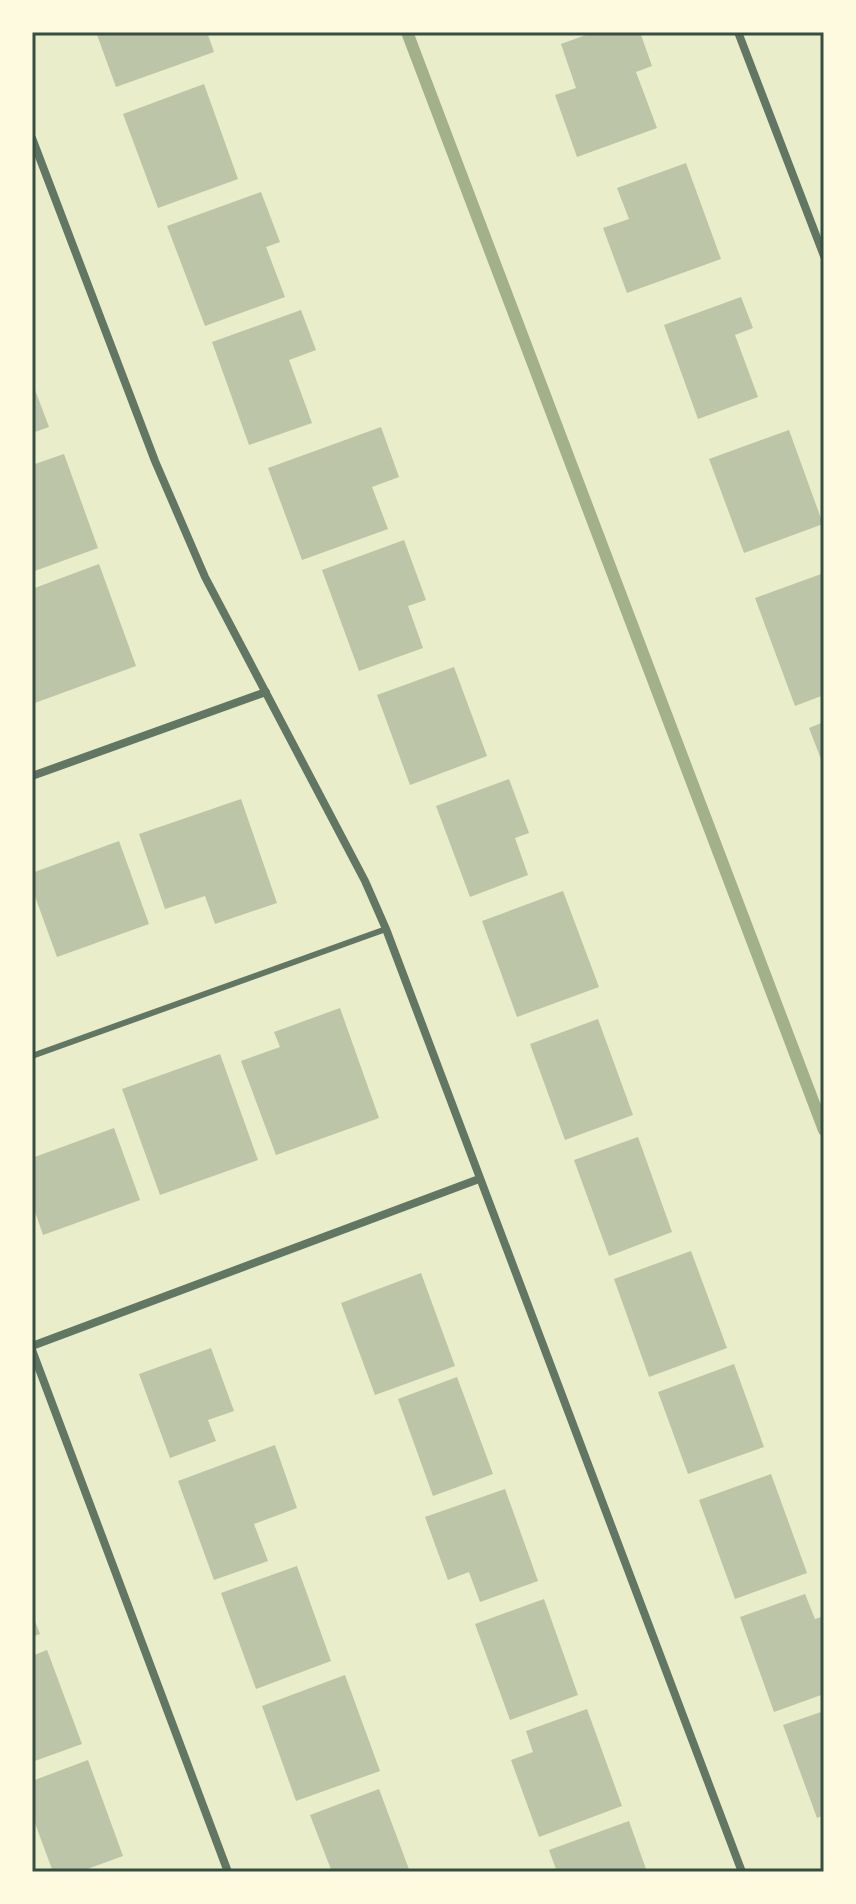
<svg xmlns="http://www.w3.org/2000/svg" width="856" height="1904" font-family="Manrope,sans-serif">
	<rect width="100%" height="100%" fill="#e9edc9"/>
	<g fill="none" stroke-linecap="round" stroke-linejoin="round">
		<path stroke="#a3b18a" stroke-width="12" d="M 407,32 L 824,1130"/>
	</g>
	<g fill="#bcc5a7">
		<path d="M 96,32 L 207,32 L 214,52 L 116,87 Z"/>
		<path d="M 594,32 L 640,32 L 652,66 L 636,72 L 657,128 L 577,157 L 555,95 L 576,88 L 561,44 Z"/>
		<path d="M 204,84 L 238,179 L 158,208 L 123,114 Z"/>
		<path d="M 686,163 L 721,259 L 627,293 L 603,228 L 629,219 L 617,188 Z"/>
		<path d="M 261,192 L 280,242 L 266,247 L 285,297 L 205,326 L 167,226 Z"/>
		<path d="M 741,297 L 753,328 L 735,335 L 758,397 L 698,419 L 664,325 Z"/>
		<path d="M 301,310 L 316,350 L 289,360 L 312,423 L 249,445 L 212,342 Z"/>
		<path d="M 32,382 L 49,427 L 32,433 Z"/>
		<path d="M 381,427 L 399,477 L 372,487 L 388,529 L 302,560 L 268,468 Z"/>
		<path d="M 789,430 L 823,524 L 744,553 L 709,459 Z"/>
		<path d="M 64,454 L 98,548 L 32,572 L 32,465 Z"/>
		<path d="M 404,540 L 426,600 L 408,606 L 423,648 L 359,671 L 322,570 Z"/>
		<path d="M 99,564 L 136,666 L 32,704 L 32,589 Z"/>
		<path d="M 824,573 L 824,695 L 795,706 L 755,598 Z"/>
		<path d="M 454,667 L 487,756 L 410,785 L 377,695 Z"/>
		<path d="M 824,722 L 824,767 L 809,728 Z"/>
		<path d="M 509,779 L 529,833 L 515,838 L 528,875 L 470,897 L 436,806 Z"/>
		<path d="M 241,799 L 277,903 L 215,924 L 205,896 L 165,909 L 139,834 Z"/>
		<path d="M 119,841 L 149,924 L 57,957 L 32,888 L 32,873 Z"/>
		<path d="M 563,891 L 599,987 L 517,1017 L 482,921 Z"/>
		<path d="M 340,1008 L 379,1118 L 276,1155 L 241,1061 L 280,1047 L 274,1032 Z"/>
		<path d="M 598,1019 L 633,1115 L 565,1140 L 530,1044 Z"/>
		<path d="M 220,1054 L 258,1160 L 160,1195 L 122,1089 Z"/>
		<path d="M 114,1128 L 140,1200 L 43,1235 L 32,1203 L 32,1158 Z"/>
		<path d="M 638,1137 L 672,1232 L 609,1256 L 574,1160 Z"/>
		<path d="M 691,1251 L 727,1348 L 649,1377 L 614,1279 Z"/>
		<path d="M 421,1273 L 455,1366 L 375,1395 L 341,1303 Z"/>
		<path d="M 211,1348 L 234,1411 L 208,1420 L 216,1441 L 170,1458 L 139,1374 Z"/>
		<path d="M 734,1364 L 764,1447 L 688,1474 L 658,1392 Z"/>
		<path d="M 457,1377 L 493,1474 L 433,1496 L 398,1399 Z"/>
		<path d="M 275,1445 L 297,1508 L 254,1524 L 268,1561 L 214,1580 L 178,1481 Z"/>
		<path d="M 771,1474 L 807,1573 L 735,1599 L 699,1500 Z"/>
		<path d="M 505,1489 L 538,1581 L 480,1602 L 469,1572 L 448,1580 L 425,1517 Z"/>
		<path d="M 297,1566 L 331,1661 L 256,1689 L 221,1593 Z"/>
		<path d="M 805,1594 L 815,1619 L 824,1616 L 824,1694 L 774,1712 L 740,1617 Z"/>
		<path d="M 544,1599 L 578,1695 L 510,1720 L 475,1624 Z"/>
		<path d="M 32,1613 L 40,1634 L 32,1637 Z"/>
		<path d="M 47,1650 L 82,1744 L 32,1762 L 32,1656 Z"/>
		<path d="M 345,1675 L 380,1771 L 296,1801 L 262,1706 Z"/>
		<path d="M 587,1709 L 622,1806 L 539,1837 L 511,1760 L 533,1752 L 526,1731 Z"/>
		<path d="M 824,1711 L 824,1815 L 817,1818 L 783,1725 Z"/>
		<path d="M 88,1760 L 123,1856 L 79,1872 L 53,1872 L 32,1815 L 32,1781 Z"/>
		<path d="M 379,1789 L 410,1872 L 332,1872 L 310,1815 Z"/>
		<path d="M 629,1821 L 647,1872 L 557,1872 L 549,1850 Z"/>
	</g>
	<g fill="none" stroke-linecap="round" stroke-linejoin="round">
		<path stroke="#617663" stroke-width="6" d="M 32,1056 L 386,929"/>
		<g stroke="#617663" stroke-width="8">
			<path d="M 738,32 L 824,256"/>
			<path d="M 32,138 L 155,461 L 205,577 L 365,881 L 386,929 L 742,1872"/>
			<path d="M 32,776 L 266,692"/>
			<path d="M 32,1346 L 479,1179"/>
			<path d="M 32,1350 L 228,1872"/>
		</g>
	</g>
	<rect width="856" height="1904" fill="none" stroke="#fefae0" stroke-width="68"/>
	<rect x="34" y="34" width="788" height="1836" fill="none" stroke="#344e41" stroke-width="3"/>
</svg>
